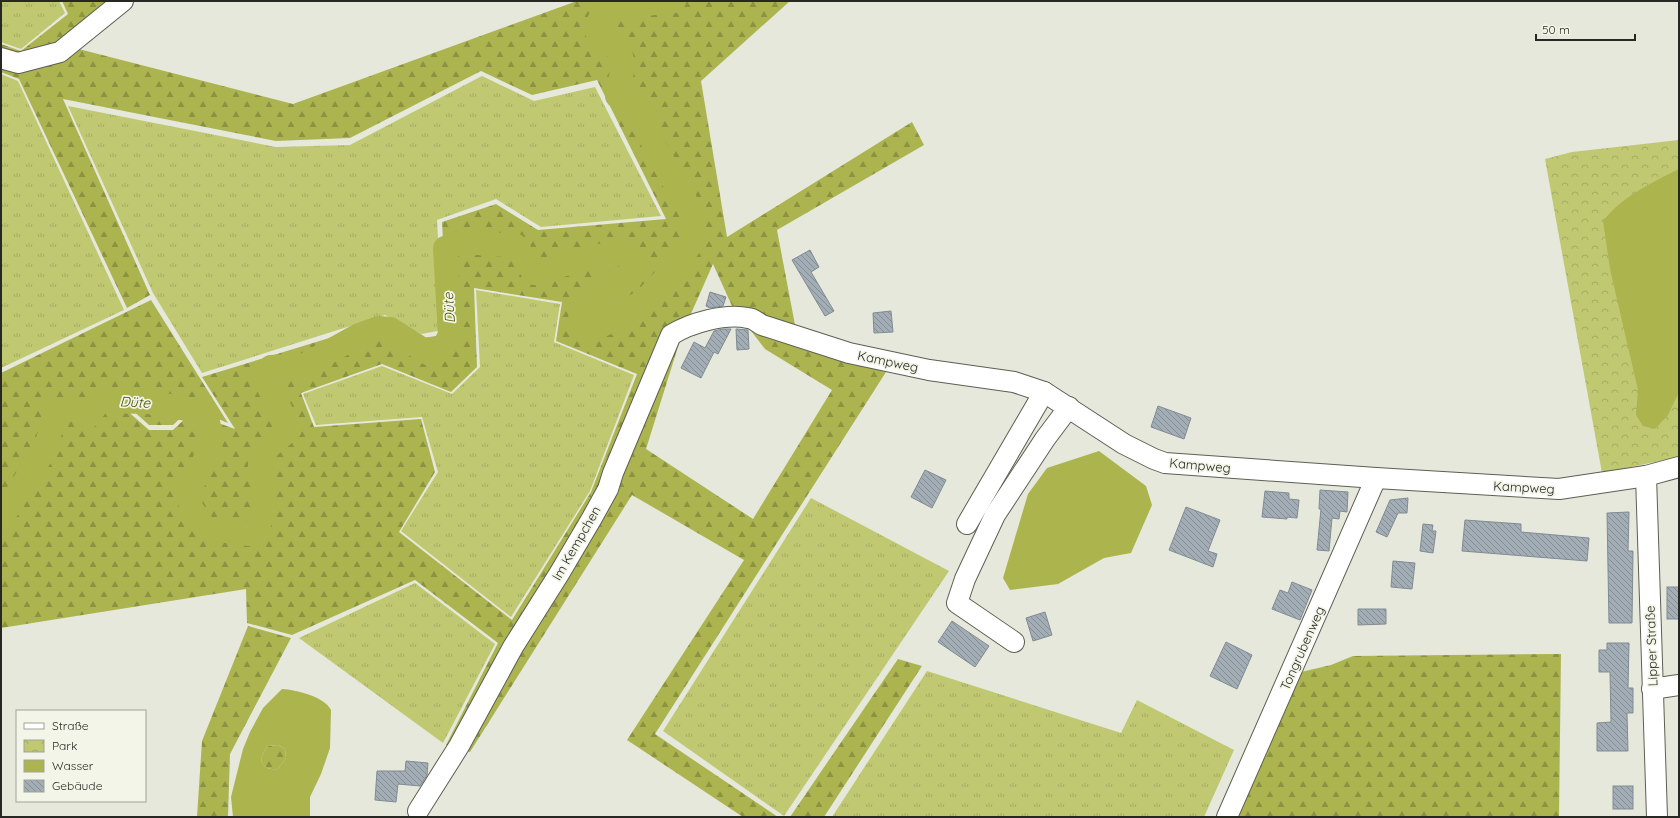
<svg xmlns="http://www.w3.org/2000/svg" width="1680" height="818" font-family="Quicksand,sans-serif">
	<defs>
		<pattern id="grass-tufts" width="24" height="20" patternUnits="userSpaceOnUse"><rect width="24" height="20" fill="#c0c872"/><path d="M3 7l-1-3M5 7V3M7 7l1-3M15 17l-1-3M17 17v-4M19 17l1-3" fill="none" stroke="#a5ac62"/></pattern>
		<pattern id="forest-firs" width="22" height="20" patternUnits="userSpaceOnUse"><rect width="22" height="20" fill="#acb44f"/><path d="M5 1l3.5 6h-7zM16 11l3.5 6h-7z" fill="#8c9241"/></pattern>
		<pattern id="park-crowns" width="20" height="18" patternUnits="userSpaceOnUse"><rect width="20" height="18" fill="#c0c872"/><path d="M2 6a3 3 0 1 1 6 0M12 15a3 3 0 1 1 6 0" fill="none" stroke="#a5ac62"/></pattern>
		<pattern id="building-back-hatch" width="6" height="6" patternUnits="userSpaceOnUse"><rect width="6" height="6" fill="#a2adb6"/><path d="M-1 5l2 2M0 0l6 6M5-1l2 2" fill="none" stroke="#848d94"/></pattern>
	</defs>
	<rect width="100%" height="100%" fill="#e6e8db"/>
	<g fill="url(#grass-tufts)">
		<path d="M 1,1 L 59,1 L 65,13 L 21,49 L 1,42 Z"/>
		<path d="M 1,74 L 18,81 L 124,310 L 1,368 Z"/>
		<path d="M 482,76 L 534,101 L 595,87 L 661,216 L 541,227 L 496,199 L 437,220 L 443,330 L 421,334 L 385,315 L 202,373 L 153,293 L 68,106 L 276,147 L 350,145 Z"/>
		<path d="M 476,290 L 560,304 L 554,342 L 634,375 L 590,491 L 511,617 L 401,531 L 438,472 L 422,417 L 316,425 L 303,394 L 382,366 L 452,394 L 480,367 Z"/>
		<path d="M 811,498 L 949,571 L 784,816 L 663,731 Z"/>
		<path d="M 415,583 L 495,644 L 443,743 L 299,638 Z"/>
		<path d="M 927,671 L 1121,733 L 1137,700 L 1234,750 L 1204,817 L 832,817 Z"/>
	</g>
	<g fill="url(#forest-firs)" fill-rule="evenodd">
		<path d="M 62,1 L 118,1 L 67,46 L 293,104 L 577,1 L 790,1 L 701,81 L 727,237 L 912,122 L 924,145 L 777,230 L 799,346 L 886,372 L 655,734 L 778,817 L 743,817 L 627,740 L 744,560 L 632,495 L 470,752 L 446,745 L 498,643 L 415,580 L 292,635 L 247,623 L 246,589 L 1,628 L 1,519 L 11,519 L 15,495 L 39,456 L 48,417 L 59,408 L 69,416 L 88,413 L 97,401 L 106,399 L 124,408 L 149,430 L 173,430 L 191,413 L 235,429 L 202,377 L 385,321 L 420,338 L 448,335 L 442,222 L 496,204 L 538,230 L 666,219 L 597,80 L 532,95 L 481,71 L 350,138 L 276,141 L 63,99 L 150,295 L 127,308 L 19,79 L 1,72 L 1,44 L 21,51 L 68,14 ZM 713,264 L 732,306 L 765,349 L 832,390 L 753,519 L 646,449 L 682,334 ZM 474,288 L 562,302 L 556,341 L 637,374 L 591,492 L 512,620 L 399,532 L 435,472 L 421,419 L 314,427 L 301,393 L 382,364 L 451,392 L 477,367 Z"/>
		<path d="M 151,300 L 228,423 L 191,408 L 173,425 L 149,425 L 121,400 L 106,395 L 95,400 L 89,410 L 72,412 L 60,405 L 45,416 L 33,462 L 11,496 L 8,514 L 1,515 L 1,373 Z"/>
		<path d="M 248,626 L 291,638 L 230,754 L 228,817 L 197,817 L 202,741 Z"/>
		<path d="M 1561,654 L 1559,817 L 1237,817 L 1301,672 L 1331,665 L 1353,656 Z"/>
		<path d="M 898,659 L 922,666 L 824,817 L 790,817 Z"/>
		<path d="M 278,745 L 285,749 L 286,758 L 278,769 C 260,771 257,758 268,746 Z"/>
	</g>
	<path fill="url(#park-crowns)" d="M 1679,140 L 1679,457 L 1602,473 L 1545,159 L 1572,152 Z"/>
	<g fill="#acb44e" fill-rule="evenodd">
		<path d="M 1679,169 L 1679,392 L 1668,415 L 1655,429 L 1643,426 L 1636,415 L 1638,390 L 1610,269 L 1603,221 C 1623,196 1651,183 1679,169 Z"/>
		<path d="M 1099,451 L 1146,486 L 1152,505 L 1131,553 L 1104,558 L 1058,584 L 1010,590 L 1003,578 L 1028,494 L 1047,468 Z"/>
		<path d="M 282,689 C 296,690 324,696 331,710 L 330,748 L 321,774 L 310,797 L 310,817 L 233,817 L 231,797 L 243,749 L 250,732 L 263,708 ZM 278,745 L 285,749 L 286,758 L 278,769 C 260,771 257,758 268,746 Z"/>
	</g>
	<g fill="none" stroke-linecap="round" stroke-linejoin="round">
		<path stroke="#acb44e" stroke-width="24" d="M 1,519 L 46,448 L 55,411 L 70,408 L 89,416 L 99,401 L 149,402 L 207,413 L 211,443 L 203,464 L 189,490 L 191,508 L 205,528 L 257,535 L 264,502 L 260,466 L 266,449 L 290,429 L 263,376 L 271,367 L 305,365 L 359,335 L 379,328 L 390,329 L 428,353 L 442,350 L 450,335 L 445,248 L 464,242 L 516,246 L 534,273 L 590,257 L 625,253 L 635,260 L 635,271 L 609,286 L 585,308 L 577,326 L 588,331 L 609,322 L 645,300 L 677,266 L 693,240 L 692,213 L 654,146 L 646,117 L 634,105 L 617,96 C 619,83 628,60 617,49 C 611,43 603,39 597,32 L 599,21 L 606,8 L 674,1"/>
	</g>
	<g fill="url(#building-back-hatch)" stroke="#818b93">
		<path d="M 810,250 L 819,267 L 811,272 L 834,311 L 825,316 L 792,260 Z"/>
		<path d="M 710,292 L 726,297 L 723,306 L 710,308 L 706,306 Z"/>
		<path d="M 891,311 L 893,332 L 874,333 L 873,313 Z"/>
		<path d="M 723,329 L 731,329 L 718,354 L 714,352 L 701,378 L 681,368 L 694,342 L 705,348 L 714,331 Z"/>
		<path d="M 736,329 L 748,330 L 749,349 L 737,350 Z"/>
		<path d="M 1158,406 L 1191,418 L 1184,439 L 1151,427 Z"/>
		<path d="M 925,470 L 946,480 L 932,508 L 911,497 Z"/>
		<path d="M 1320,490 L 1348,492 L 1347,512 L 1340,511 L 1339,519 L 1332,518 L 1329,551 L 1317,550 L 1321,509 L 1319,509 Z"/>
		<path d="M 1265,491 L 1289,493 L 1289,499 L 1299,500 L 1297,518 L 1287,517 L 1287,519 L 1262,517 Z"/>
		<path d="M 1408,498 L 1407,513 L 1398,513 L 1387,537 L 1376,532 L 1390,500 Z"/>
		<path d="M 1186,507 L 1220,520 L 1208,551 L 1217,554 L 1213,567 L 1169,550 Z"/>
		<path d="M 1629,512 L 1628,551 L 1633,551 L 1632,623 L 1609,623 L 1607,513 Z"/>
		<path d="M 1465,520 L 1521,524 L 1521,532 L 1589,538 L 1587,561 L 1462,551 Z"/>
		<path d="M 1423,524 L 1433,525 L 1432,531 L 1436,531 L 1433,553 L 1420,551 Z"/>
		<path d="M 1393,561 L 1415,563 L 1412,589 L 1391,587 Z"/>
		<path d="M 1292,582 L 1312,590 L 1300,620 L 1272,609 L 1280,590 L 1288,593 Z"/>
		<rect x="1667" y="587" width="12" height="32"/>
		<path d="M 1358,609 L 1386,609 L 1386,624 L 1358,625 Z"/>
		<path d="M 1045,612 L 1052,635 L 1033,641 L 1026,618 Z"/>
		<path d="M 952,621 L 989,646 L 975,667 L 938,642 Z"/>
		<path d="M 1226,642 L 1252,655 L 1237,689 L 1210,676 Z"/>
		<path d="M 1607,643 L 1629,643 L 1628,688 L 1633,688 L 1633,713 L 1627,713 L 1628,751 L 1597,751 L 1597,723 L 1611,722 L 1610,672 L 1599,672 L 1599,650 L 1607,650 Z"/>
		<path d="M 406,761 L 428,763 L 427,775 L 420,786 L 398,784 L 396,802 L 375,800 L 377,771 L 405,771 Z"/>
		<rect x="1613" y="786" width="20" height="23"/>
	</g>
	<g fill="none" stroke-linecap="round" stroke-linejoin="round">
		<defs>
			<g id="minor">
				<path d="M 1,58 L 18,63 L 60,52 L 123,1"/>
				<path d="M 1646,476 L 1657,817"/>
				<path d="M 967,524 L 1044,392"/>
				<path d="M 1014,642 L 957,603 L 965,579 L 995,515 L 1045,439 L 1069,407"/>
				<path d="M 1652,689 L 1679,685"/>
				<path d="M 418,811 L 459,746 L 513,647 L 559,574 L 592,518 L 608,489 L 613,473 L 671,335 C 690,323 725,313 748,318 C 753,318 758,323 762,325 L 849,353 L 929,370 L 1014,382 L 1044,392 L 1124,444 L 1154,459 L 1165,463 L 1376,478 L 1559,489 L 1646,476 L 1679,467"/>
				<path d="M 1227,817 L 1376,478"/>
			</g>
		</defs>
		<use href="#minor" stroke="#5d5f53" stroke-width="22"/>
		<use href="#minor" stroke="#fff" stroke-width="20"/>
	</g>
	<g text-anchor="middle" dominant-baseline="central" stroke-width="3.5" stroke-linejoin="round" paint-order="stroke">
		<g font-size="13" fill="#272823" stroke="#f3f5e8">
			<text transform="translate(888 361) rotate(12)">Kampweg</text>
			<text transform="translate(1200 465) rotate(5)">Kampweg</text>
			<text transform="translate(1524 487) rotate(3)">Kampweg</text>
			<text transform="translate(576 543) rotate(-60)">Im Kempchen</text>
			<text transform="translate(1651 646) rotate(-92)">Lipper Straße</text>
			<text transform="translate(1302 648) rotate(-66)">Tongrubenweg</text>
		</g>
		<g font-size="14" font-style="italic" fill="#4d5000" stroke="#f3f5e8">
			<text transform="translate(449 308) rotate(-94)">Düte</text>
			<text transform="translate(135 402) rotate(3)">Düte</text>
		</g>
	</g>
	<rect width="1680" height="818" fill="none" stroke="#272823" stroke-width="4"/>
	<rect x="16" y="710" width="130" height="92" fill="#f3f5e8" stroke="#a1a399"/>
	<rect x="24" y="723" width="20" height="6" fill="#ffffff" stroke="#a1a399"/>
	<text x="52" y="730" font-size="12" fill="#272823">Straße</text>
	<rect x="24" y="740" width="20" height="12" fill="url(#park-crowns)" stroke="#a1a399"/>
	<text x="52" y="750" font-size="12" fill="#272823">Park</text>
	<rect x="24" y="760" width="20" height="12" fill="#acb44e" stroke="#a1a399"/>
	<text x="52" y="770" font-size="12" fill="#272823">Wasser</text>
	<rect x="24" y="780" width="20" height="12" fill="url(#building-back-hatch)" stroke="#a1a399"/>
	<text x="52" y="790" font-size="12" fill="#272823">Gebäude</text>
	<path d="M1536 34v6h99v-6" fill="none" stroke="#272823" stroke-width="2"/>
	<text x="1542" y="34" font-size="12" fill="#272823" stroke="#f3f5e8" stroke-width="3" paint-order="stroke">50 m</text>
</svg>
